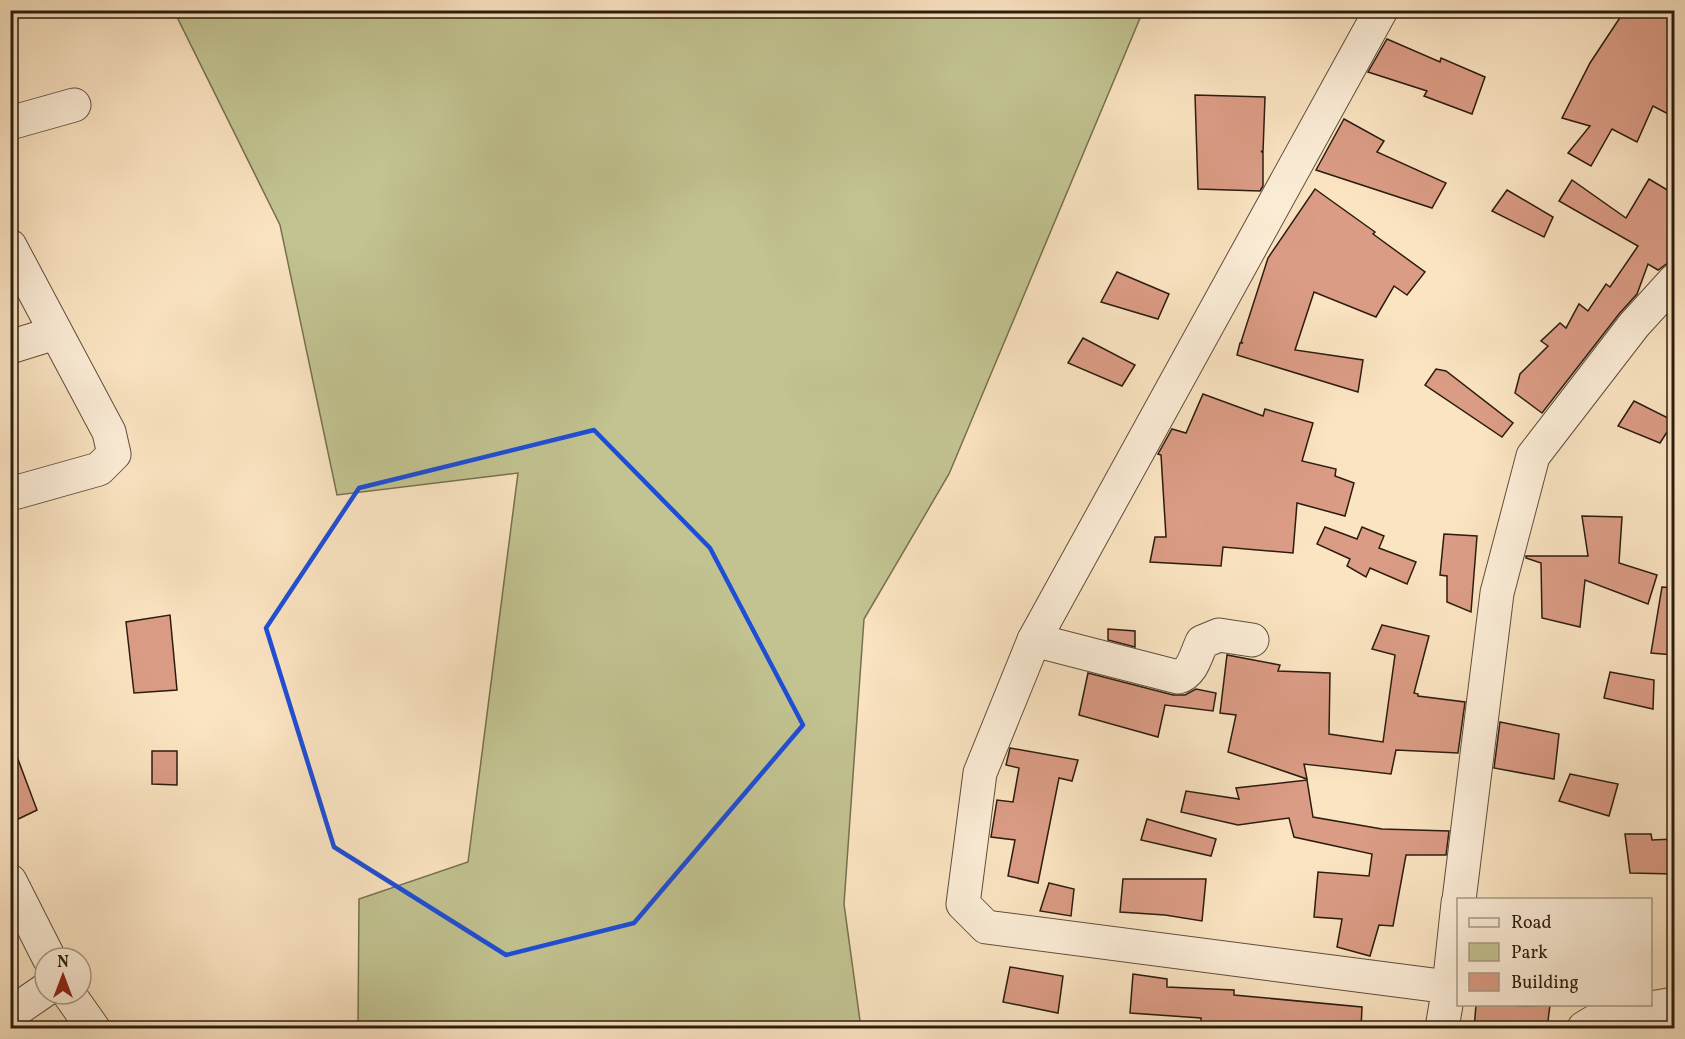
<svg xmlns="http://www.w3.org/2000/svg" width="1685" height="1039" font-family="Vollkorn,serif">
	<rect width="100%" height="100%" fill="#fbe4c2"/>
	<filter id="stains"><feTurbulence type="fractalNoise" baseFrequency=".00333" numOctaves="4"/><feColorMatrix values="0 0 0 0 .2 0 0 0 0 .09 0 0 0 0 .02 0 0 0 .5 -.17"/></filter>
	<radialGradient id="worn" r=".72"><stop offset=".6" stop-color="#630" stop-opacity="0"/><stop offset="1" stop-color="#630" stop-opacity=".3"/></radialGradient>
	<path fill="#c2c391" stroke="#777050" stroke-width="1.5" d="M 174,11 L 1143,11 L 949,474 L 864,619 L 844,904 L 861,1028 L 358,1028 L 359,899 L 468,862 L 518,473 L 337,495 L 280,225 Z"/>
	<g fill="#db9c85" stroke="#2c1c0f" stroke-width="1.5">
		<path d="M 1625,10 L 1661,10 L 1674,20 L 1674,117 L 1653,106 L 1637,142 L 1612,129 L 1591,166 L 1568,153 L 1590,126 L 1562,118 L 1590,63 Z"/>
		<path d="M 1387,39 L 1440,62 L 1441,58 L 1485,77 L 1472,114 L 1424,96 L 1427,91 L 1368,72 Z"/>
		<path d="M 1195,95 L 1265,97 L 1263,152 L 1261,151 L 1263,153 L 1263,186 L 1260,191 L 1198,189 Z"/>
		<path d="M 1344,119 L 1384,141 L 1377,152 L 1446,183 L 1432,208 L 1316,170 Z"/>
		<path d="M 1649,179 L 1674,194 L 1674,260 L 1673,263 L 1668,263 L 1658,270 L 1648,264 L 1637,294 L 1619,314 L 1542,413 L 1515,393 L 1520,374 L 1548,346 L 1541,341 L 1560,323 L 1566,328 L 1579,304 L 1588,311 L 1606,284 L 1610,287 L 1638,246 L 1559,201 L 1572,180 L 1626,218 Z"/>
		<path d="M 1315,189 L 1375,232 L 1373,234 L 1425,272 L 1407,295 L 1394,286 L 1376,317 L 1314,292 L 1295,350 L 1363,360 L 1358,392 L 1237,355 L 1240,343 L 1243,343 L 1241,342 L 1268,258 Z"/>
		<path d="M 1507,190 L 1553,217 L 1544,237 L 1492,211 Z"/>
		<path d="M 1117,272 L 1169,294 L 1158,319 L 1101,302 Z"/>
		<path d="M 1083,338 L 1135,365 L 1122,386 L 1068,363 Z"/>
		<path d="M 1436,369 L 1446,371 L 1513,423 L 1502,437 L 1425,385 Z"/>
		<path d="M 1203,394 L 1263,416 L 1265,409 L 1313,423 L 1302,461 L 1336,469 L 1335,476 L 1354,483 L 1345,516 L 1297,503 L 1293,553 L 1223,547 L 1221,566 L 1150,562 L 1155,537 L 1166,537 L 1161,455 L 1158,454 L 1172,429 L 1186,433 Z"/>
		<path d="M 1634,401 L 1674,421 L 1660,443 L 1618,426 Z"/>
		<path d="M 1582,516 L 1622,517 L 1619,563 L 1657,575 L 1648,604 L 1585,580 L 1580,627 L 1542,618 L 1541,563 L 1526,558 L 1526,556 L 1588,556 Z"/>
		<path d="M 1325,527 L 1357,539 L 1362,527 L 1384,536 L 1379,548 L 1416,562 L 1407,584 L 1370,568 L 1366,577 L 1347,566 L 1350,559 L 1317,544 Z"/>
		<path d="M 1444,534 L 1477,536 L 1471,612 L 1447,602 L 1447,576 L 1440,575 Z"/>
		<path d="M 1662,587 L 1674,588 L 1674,655 L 1651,653 Z"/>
		<path d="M 170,615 L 177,690 L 134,693 L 126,622 Z"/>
		<path d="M 1382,625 L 1429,636 L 1414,693 L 1418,694 L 1418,696 L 1465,702 L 1458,753 L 1396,750 L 1391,774 L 1304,764 L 1307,779 L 1228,752 L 1236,715 L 1220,713 L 1227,655 L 1280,665 L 1278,671 L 1330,673 L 1329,734 L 1383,742 L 1395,655 L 1372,649 Z"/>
		<path d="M 1108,629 L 1135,631 L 1135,647 L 1108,640 Z"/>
		<path d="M 1610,672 L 1654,680 L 1653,709 L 1604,698 Z"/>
		<path d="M 1088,673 L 1173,695 L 1185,695 L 1196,689 L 1216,693 L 1213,711 L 1165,705 L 1158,737 L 1079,715 Z"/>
		<path d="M 1500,722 L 1559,734 L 1554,779 L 1494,768 Z"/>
		<path d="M 10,746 L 13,746 L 37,810 L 10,823 Z"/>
		<path d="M 1010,748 L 1078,760 L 1072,781 L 1059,778 L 1038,883 L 1008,876 L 1015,840 L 991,837 L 997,800 L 1013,802 L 1019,768 L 1006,765 Z"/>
		<path d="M 152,751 L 177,751 L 177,785 L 152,784 Z"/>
		<path d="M 1570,774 L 1618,784 L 1609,816 L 1559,801 Z"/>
		<path d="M 1307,780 L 1313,817 L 1382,829 L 1449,831 L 1446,855 L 1406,855 L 1393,926 L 1379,925 L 1370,956 L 1337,947 L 1342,919 L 1314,917 L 1318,872 L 1369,876 L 1372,854 L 1294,837 L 1289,818 L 1238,825 L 1181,812 L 1186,791 L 1239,799 L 1236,788 Z"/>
		<path d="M 1147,819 L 1216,839 L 1211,856 L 1141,840 Z"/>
		<path d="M 1625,834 L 1651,834 L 1652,840 L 1674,839 L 1674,874 L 1630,873 Z"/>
		<path d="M 1123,879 L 1206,879 L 1202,921 L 1165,915 L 1120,912 Z"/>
		<path d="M 1049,883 L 1074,889 L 1071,916 L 1040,911 Z"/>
		<path d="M 1010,967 L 1063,976 L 1058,1013 L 1003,1002 Z"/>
		<path d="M 1133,974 L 1167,979 L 1167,987 L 1234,990 L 1234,995 L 1362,1007 L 1361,1029 L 1260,1029 L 1201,1023 L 1201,1018 L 1130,1013 Z"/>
		<path d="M 1476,1005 L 1510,1005 L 1524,1006 L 1550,1005 L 1547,1029 L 1474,1029 Z"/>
	</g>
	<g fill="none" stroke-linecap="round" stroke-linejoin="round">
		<defs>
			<g id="minor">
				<path d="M 1381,10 L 1034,640 L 980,773 L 963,904 L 986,927 L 1449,987 L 1442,1028"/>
				<path d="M 10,123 L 74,105"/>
				<path d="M 10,246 L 109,432 L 114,454 L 99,469 L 10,494"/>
				<path d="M 10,347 L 55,333"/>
				<path d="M 1034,640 L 1178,677 C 1192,674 1196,655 1202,642 L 1219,635 L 1252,640"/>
				<path d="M 10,881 L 49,958"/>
				<path d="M 1459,900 L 1497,593 L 1533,456 L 1634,325 L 1674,281"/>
				<path d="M 1449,987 L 1458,903"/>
				<path d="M 69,994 L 93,1028"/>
				<path d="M 10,1014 L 45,990"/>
				<path d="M 1584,1028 L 1604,1016 L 1674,1004"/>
			</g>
		</defs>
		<use href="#minor" stroke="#604e3c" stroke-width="35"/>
		<use href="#minor" stroke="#fcedd7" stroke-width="33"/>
	</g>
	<path fill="none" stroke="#1d4ed8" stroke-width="4.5" stroke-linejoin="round" d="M 594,430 L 710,548 L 803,725 L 634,923 L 506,955 L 334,847 L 266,628 L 359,488 Z"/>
	<rect width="1685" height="1039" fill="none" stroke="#fbe4c2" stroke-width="36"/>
	<rect x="12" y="12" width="1661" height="1015" fill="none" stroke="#2c1c0f" stroke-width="3"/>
	<rect x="18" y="18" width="1649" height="1003" fill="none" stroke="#2c1c0f" stroke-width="1.5"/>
	<rect x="1457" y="898" width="195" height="108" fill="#fcedd7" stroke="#a99987" stroke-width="1.5"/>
	<rect x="1469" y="918" width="30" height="9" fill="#fcedd7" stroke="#a99987" stroke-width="1.5"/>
	<text x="1511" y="928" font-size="18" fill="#2c1c0f">Road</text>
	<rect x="1469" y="943" width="30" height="18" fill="#c2c391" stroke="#a99987" stroke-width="1.5"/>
	<text x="1511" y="958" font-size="18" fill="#2c1c0f">Park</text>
	<rect x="1469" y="973" width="30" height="18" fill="#db9c85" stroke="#a99987" stroke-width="1.5"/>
	<text x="1511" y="988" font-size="18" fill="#2c1c0f">Building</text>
	<g transform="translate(63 976)"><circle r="28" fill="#fcedd7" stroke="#a99987" stroke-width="1.5"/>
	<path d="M0-4.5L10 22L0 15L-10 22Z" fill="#8f2418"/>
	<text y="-9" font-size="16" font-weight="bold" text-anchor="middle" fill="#2c1c0f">N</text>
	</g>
	<rect width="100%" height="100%" filter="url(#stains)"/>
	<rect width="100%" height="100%" fill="url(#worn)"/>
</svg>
